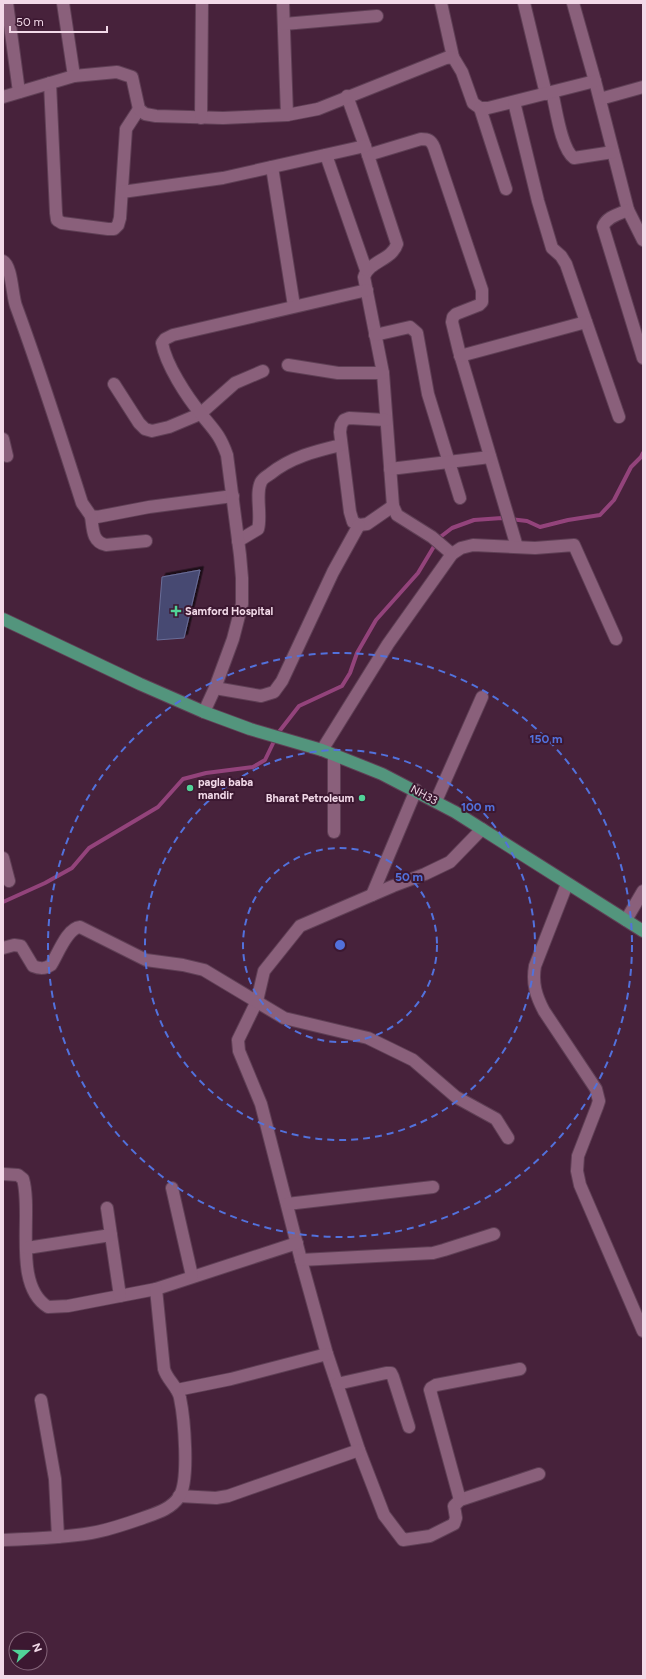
<svg xmlns="http://www.w3.org/2000/svg" width="646" height="1679" font-family="Figtree,sans-serif">
	<defs>
		<filter id="shadow"><feDropShadow dx="3.5" dy="-3.5" stdDeviation="0" flood-color="#0009"/></filter>
	</defs>
	<rect width="100%" height="100%" fill="#47223b"/>
	<g fill="none" stroke-linecap="round" stroke-linejoin="round">
		<path stroke="#93437b" stroke-width="4" d="M 3,902 L 45,883 L 72,868 L 89,848 L 158,807 L 183,779 L 206,773 L 253,767 L 265,760 L 278,733 L 299,706 L 342,686 L 350,673 L 357,653 L 376,620 L 418,573 L 439,538 L 452,528 L 474,520 L 502,518 L 527,521 L 540,527 L 568,520 L 600,515 L 614,500 L 631,467 L 641,457 L 643,453"/>
	</g>
	<path fill="#474a72" stroke="#696d98" filter="url(#shadow)" d="M 200,570 L 184,638 L 157,640 L 162,577 Z"/>
	<g fill="none" stroke-linecap="round" stroke-linejoin="round">
		<defs>
			<g id="minor">
				<path d="M 7,3 L 19,92"/>
				<path d="M 63,3 L 74,76"/>
				<path d="M 283,3 L 287,115"/>
				<path d="M 441,3 L 453,57"/>
				<path d="M 524,3 L 546,94"/>
				<path d="M 573,3 L 595,81 L 628,210 L 643,240"/>
				<path d="M 284,24 L 377,16"/>
				<path d="M 50,83 L 56,213 L 57,220 L 62,223 L 108,229 L 114,229 L 118,225 L 120,218 L 126,129 L 139,109"/>
				<path d="M 552,92 C 556,108 561,149 574,158 L 613,152"/>
				<path d="M 347,96 L 365,146 L 397,244 C 392,260 369,261 364,277 L 383,373 L 393,506 L 397,515 L 432,537 L 452,554"/>
				<path d="M 3,97 L 74,76 L 117,72 L 132,77 L 139,109 L 145,114 L 156,116 L 223,118 L 287,115 L 318,109 L 446,58 L 453,57 L 462,72 L 473,103 L 480,108 L 488,108 L 595,81"/>
				<path d="M 600,99 L 643,87"/>
				<path d="M 514,102 L 538,201 L 552,248 L 561,256 L 566,264 L 619,417"/>
				<path d="M 480,108 L 506,189"/>
				<path d="M 201,118 L 202,3"/>
				<path d="M 326,155 L 366,270"/>
				<path d="M 368,155 L 421,139 C 428,139 431,140 434,147 L 482,290 L 482,302 L 479,305 L 456,314 L 453,317 L 452,322 L 459,351 L 517,547"/>
				<path d="M 272,167 L 294,306"/>
				<path d="M 122,192 L 223,178 L 365,146"/>
				<path d="M 628,210 C 619,214 606,217 603,227 L 643,358"/>
				<path d="M 3,261 C 12,266 12,295 16,306 C 40,371 61,437 82,503 L 91,516 L 97,517 L 149,507 L 233,496"/>
				<path d="M 375,335 L 410,327 L 417,333 L 428,394 L 460,498"/>
				<path d="M 460,356 L 586,322"/>
				<path d="M 288,365 L 338,373 L 383,373"/>
				<path d="M 114,384 L 139,423 L 145,429 L 152,431 L 169,427 L 200,414 L 235,383 L 263,371"/>
				<path d="M 386,420 L 349,418 L 344,420 L 341,425 L 340,432 L 350,512 L 353,522 L 359,525 L 367,524 L 393,506"/>
				<path d="M 3,439 L 7,456"/>
				<path d="M 390,469 L 490,457"/>
				<path d="M 91,516 C 93,529 92,542 106,545 L 146,541"/>
				<path d="M 238,541 L 258,529 C 262,515 255,494 261,482 C 262,479 267,476 270,474 C 291,457 316,451 341,445"/>
				<path d="M 215,688 L 261,696 L 274,692 L 282,681 L 333,572 L 359,525"/>
				<path d="M 204,712 L 215,688 L 233,639 L 242,604 L 242,578 L 240,555 L 227,455 C 220,435 214,430 201,414 C 187,397 166,365 162,343 L 165,339 L 173,335 L 367,290"/>
				<path d="M 322,750 L 388,644 L 452,554 L 461,548 L 473,545 L 535,548 L 574,545 L 616,639"/>
				<path d="M 334,755 L 334,832"/>
				<path d="M 436,801 L 482,697"/>
				<path d="M 482,829 L 450,862 L 425,874 L 393,886 L 300,926 L 264,971 L 257,1001 L 238,1040 L 239,1051 L 261,1104 L 301,1260 L 327,1354 L 359,1450 L 384,1515 L 403,1540 L 430,1536 L 454,1524 L 456,1518 L 454,1506 L 460,1500 L 539,1474"/>
				<path d="M 3,858 L 9,881"/>
				<path d="M 567,884 L 535,966 C 532,983 536,996 544,1011 L 596,1089 L 599,1101 L 597,1107 L 578,1156 L 577,1171 L 580,1185 L 643,1331"/>
				<path d="M 372,895 L 416,790"/>
				<path d="M 626,920 L 643,891"/>
				<path d="M 3,948 L 14,945 L 21,946 L 33,966 C 40,969 45,969 51,965 C 58,954 67,928 80,927 L 146,960 L 183,965 L 204,970 L 284,1018 L 368,1038 L 413,1060 L 456,1097 L 496,1119 L 508,1138"/>
				<path d="M 3,1174 L 18,1175 L 23,1179 C 33,1214 12,1285 48,1307 L 68,1306 L 156,1289 L 297,1243"/>
				<path d="M 172,1188 L 192,1276"/>
				<path d="M 287,1204 L 433,1187"/>
				<path d="M 107,1208 L 120,1296"/>
				<path d="M 27,1248 L 111,1235"/>
				<path d="M 301,1260 L 433,1253 L 444,1250 L 494,1234"/>
				<path d="M 337,1384 L 386,1373 L 391,1373 L 393,1377 L 409,1427"/>
				<path d="M 177,1390 L 231,1379 L 327,1354"/>
				<path d="M 41,1400 L 55,1479 L 58,1537"/>
				<path d="M 179,1496 L 216,1498 L 228,1496 L 359,1450"/>
				<path d="M 460,1500 L 430,1390 L 431,1388 L 436,1385 L 520,1369"/>
				<path d="M 3,1540 C 32,1539 62,1538 91,1533 C 109,1530 126,1524 143,1518 C 157,1513 171,1509 179,1497 C 190,1481 184,1417 180,1398 C 178,1387 167,1380 164,1369 L 156,1289"/>
			</g>
			<path id="major" d="M 3,619 L 140,684 L 204,712 L 250,729 L 322,750 L 382,774 L 455,812 L 643,931"/>
		</defs>
		<use href="#minor" stroke="#5f3f55" stroke-width="14"/>
		<use href="#major" stroke="#5f3f55" stroke-width="14"/>
		<use href="#minor" stroke="#8a607b" stroke-width="12"/>
		<use href="#major" stroke="#53957d" stroke-width="12"/>
	</g>
	<g fill="none" stroke="#5271dc" stroke-width="2" stroke-dasharray="7 5">
		<circle cx="340" cy="945" r="97"/>
		<circle cx="340" cy="945" r="195"/>
		<circle cx="340" cy="945" r="292"/>
	</g>
	<g fill="#51d398" stroke="#3c1831" stroke-width="1.5">
		<path d="M174 605h4v4h4v4h-4v4h-4v-4h-4v-4h4z"/>
		<circle cx="190" cy="788" r="4"/>
		<circle cx="362" cy="798" r="4"/>
	</g>
	<g text-anchor="middle" dominant-baseline="central" stroke-width="4" stroke-linejoin="round" paint-order="stroke">
		<g font-size="11" font-weight="bold" fill="#f2d9e8" stroke="#3c1831" text-anchor="start">
			<text x="185" y="611">Samford Hospital</text>
			<text x="198" y="782">pagla baba<tspan x="198" dy="13">mandir</tspan></text>
			<text x="354" y="798" text-anchor="end">Bharat Petroleum</text>
		</g>
		<g font-size="11" fill="#f2d9e8" stroke="#3c1831">
			<text transform="translate(424 795) rotate(28)">NH33</text>
		</g>
	</g>
	<circle cx="340" cy="945" r="6" fill="#5271dc" stroke="#3c1831" stroke-width="2"/>
	<g font-size="12" text-anchor="middle" font-weight="bold" fill="#5271dc" stroke="#3c1831" stroke-width="4" stroke-linejoin="round" paint-order="stroke">
		<text x="546" y="743">150 m</text>
		<text x="478" y="811">100 m</text>
		<text x="409" y="881">50 m</text>
	</g>
	<rect width="646" height="1679" fill="none" stroke="#f2d9e8" stroke-width="8"/>
	<g transform="translate(28 1651) rotate(69)"><circle r="19" fill="#3c1831" stroke="#85657a"/>
	<path d="M0-3L7 15L0 10L-7 15Z" fill="#51d398"/>
	<text y="-6" font-size="11" font-weight="bold" text-anchor="middle" fill="#f2d9e8">N</text>
	</g>
	<path d="M10 26v6h97v-6" fill="none" stroke="#f2d9e8" stroke-width="2"/>
	<text x="16" y="26" font-size="12" fill="#f2d9e8" stroke="#3c1831" stroke-width="3" paint-order="stroke">50 m</text>
</svg>
